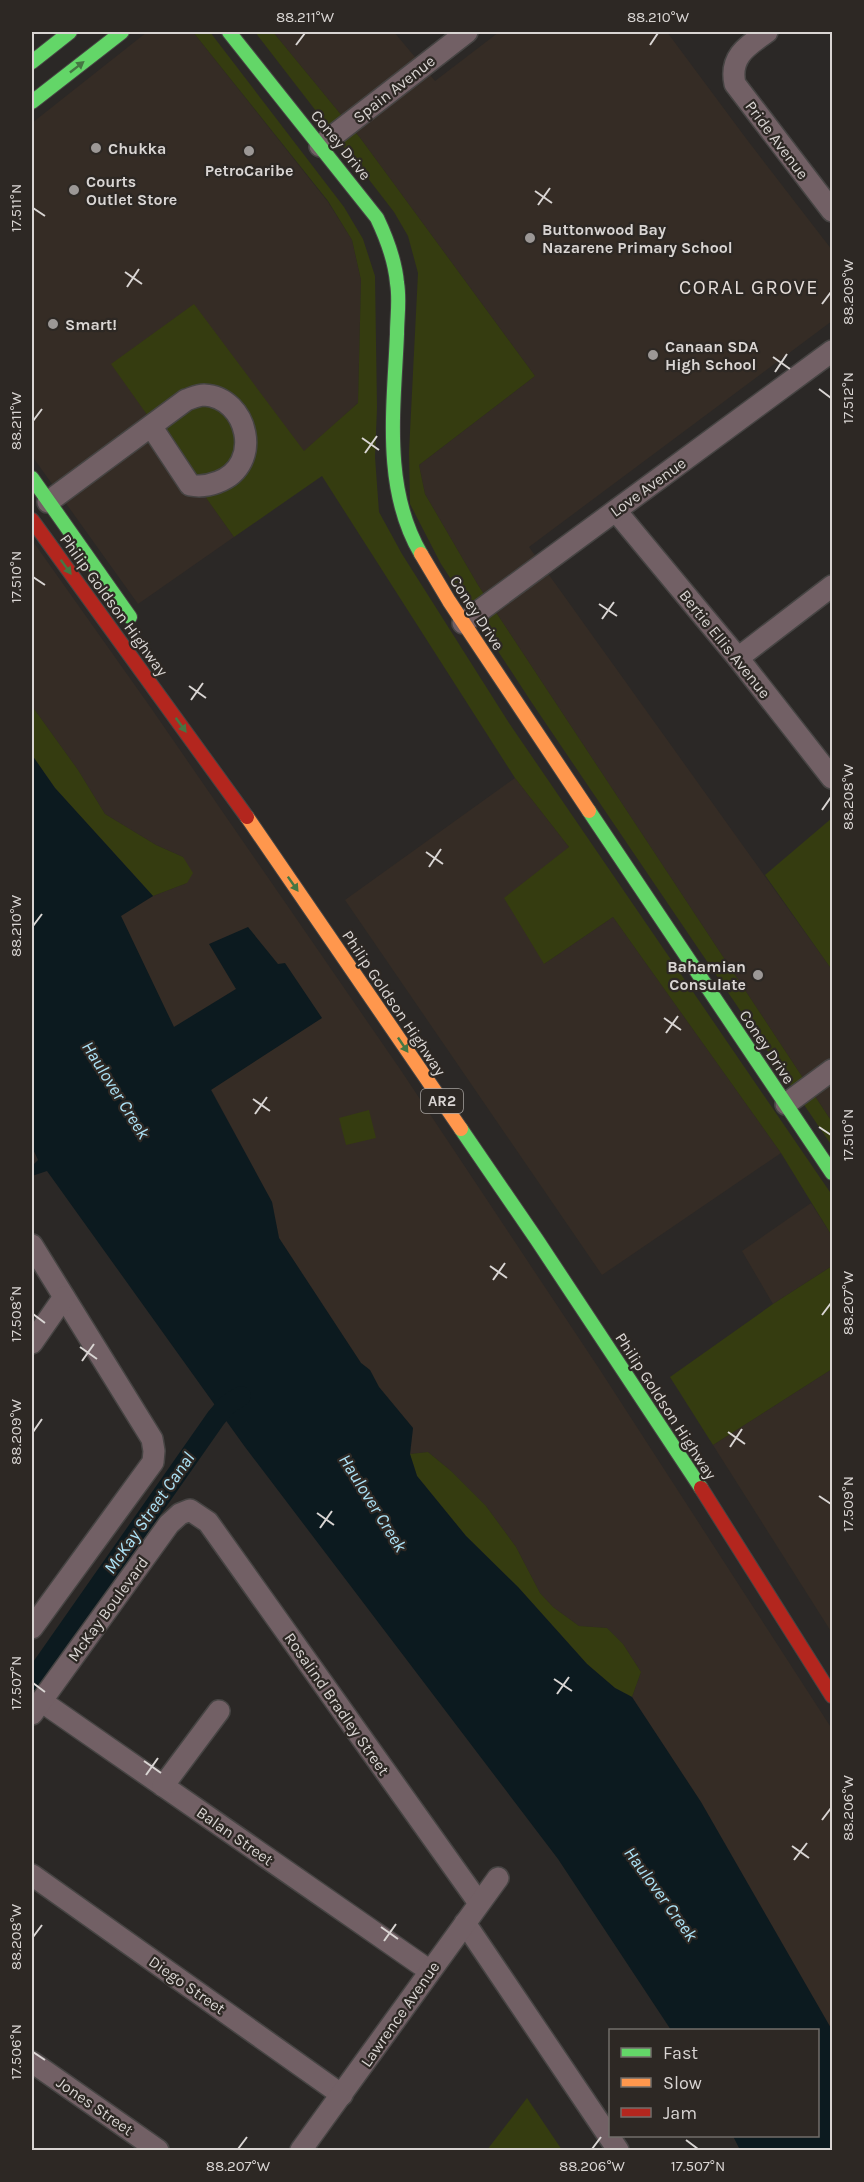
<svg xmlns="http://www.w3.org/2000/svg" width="864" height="2182" font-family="Karla,sans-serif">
	<rect width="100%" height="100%" fill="#2b2826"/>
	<g fill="#352c25">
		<path d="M 147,32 L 193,32 L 328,202 L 352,240 L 361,280 L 358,403 L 304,452 L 194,305 L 112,364 L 234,537 L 138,604 L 32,456 L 32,123 Z"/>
		<path d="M 273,32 L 394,32 L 435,81 L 499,32 L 667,32 L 748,141 L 832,250 L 832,321 L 529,547 L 832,970 L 832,1122 L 478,585 L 425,494 L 419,465 L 535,376 L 361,139 Z"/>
		<path d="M 32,540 L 151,708 L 400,1069 L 600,1370 L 832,1729 L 832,2030 L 701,1802 L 632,1697 L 641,1672 L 623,1644 L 607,1628 L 579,1626 L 553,1607 L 540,1593 L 516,1547 L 486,1506 L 451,1471 L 428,1452 L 410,1454 L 413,1428 L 379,1387 L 370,1370 L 361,1363 L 279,1238 L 272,1202 L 211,1089 L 321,1018 L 236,989 L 174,1027 L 120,916 L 153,896 L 187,883 L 183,857 L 156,845 L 105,814 L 78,770 L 32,706 Z"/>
		<path d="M 515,778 L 569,847 L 544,964 L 613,917 L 781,1153 L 602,1275 L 345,900 Z"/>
		<path d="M 811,1203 L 832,1236 L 832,1266 L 773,1304 L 742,1251 Z"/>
		<path d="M 832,1369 L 832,1633 L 713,1445 Z"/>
	</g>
	<g fill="#353c10">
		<path d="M 193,32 L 210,32 L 344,207 L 363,239 L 375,276 L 377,408 L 375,457 L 379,512 L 402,554 L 509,723 L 832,1195 L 832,1236 L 781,1153 L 613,917 L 544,964 L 504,898 L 569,847 L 515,778 L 322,476 L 234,537 L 111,364 L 194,304 L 304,451 L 358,403 L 361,280 L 352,240 L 328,201 Z"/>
		<path d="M 255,32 L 273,32 L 361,139 L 535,376 L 419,465 L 425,494 L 478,585 L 832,1122 L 832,1146 L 532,703 L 441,564 L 410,504 L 409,452 L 418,273 L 408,236 L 394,212 Z"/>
		<path d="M 32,706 L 78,770 L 105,814 L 156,845 L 183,857 L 193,873 L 187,883 L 153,896 L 55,788 L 32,755 Z"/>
		<path d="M 832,818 L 832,970 L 765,875 Z"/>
		<path d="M 369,1110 L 376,1138 L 346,1145 L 339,1118 Z"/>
		<path d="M 832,1266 L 832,1369 L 713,1445 L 670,1377 L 773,1304 Z"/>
		<path d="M 428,1452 L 451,1471 L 486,1506 L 516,1547 L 540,1593 L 553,1607 L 579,1626 L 607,1628 L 623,1644 L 641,1672 L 632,1697 L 615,1688 L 587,1664 L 518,1587 L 466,1536 L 417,1476 L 410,1454 Z"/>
		<path d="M 527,2098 L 562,2150 L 487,2150 Z"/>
	</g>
	<path fill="#0c1a1f" d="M 32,755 L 55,788 L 153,896 L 121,916 L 174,1027 L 236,989 L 209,944 L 248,927 L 278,964 L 285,963 L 322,1018 L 211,1090 L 272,1202 L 279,1238 L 361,1363 L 370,1370 L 379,1387 L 413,1428 L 410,1454 L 417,1476 L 466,1536 L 518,1587 L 587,1664 L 615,1688 L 632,1697 L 701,1802 L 832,2030 L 832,2150 L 740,2150 L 733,2136 L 818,2136 L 818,2030 L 671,2030 L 558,1859 L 245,1447 L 47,1171 L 32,1176 L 32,1166 L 38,1160 L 32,1147 Z"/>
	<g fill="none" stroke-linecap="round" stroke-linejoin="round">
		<path stroke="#0c1a1f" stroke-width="20" d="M 32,1681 L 216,1418 L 227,1405 L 241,1396"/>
		<defs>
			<g id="street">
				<path d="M 767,32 C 747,46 729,57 735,84 L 832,211"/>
				<path d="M 320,146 L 467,32"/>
				<path d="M 48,502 L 186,400 C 192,398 198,395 204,395 C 248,397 264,465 218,482 C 208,486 200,487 190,485 L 151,426"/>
				<path d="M 616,511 L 738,658 L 832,778"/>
				<path d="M 463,623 L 832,351"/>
				<path d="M 738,658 L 832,586"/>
				<path d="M 786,1104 L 832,1070"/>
				<path d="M 32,1245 L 152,1439 L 154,1451 L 153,1462 L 32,1628"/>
				<path d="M 32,1343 L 64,1297"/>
				<path d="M 41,1701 L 430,1971"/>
				<path d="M 32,1714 L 169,1524 L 180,1514 L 190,1510 L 208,1522 L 479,1903"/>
				<path d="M 163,1786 L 219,1711"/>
				<path d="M 32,1875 L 342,2095"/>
				<path d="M 465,1923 L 618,2150"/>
				<path d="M 32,2062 L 158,2150"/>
				<path d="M 301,2150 L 498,1878"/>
			</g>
			<g id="fast">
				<path d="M 229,32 L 377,218 C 387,239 395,260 397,283 C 400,300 397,317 397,334 C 394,407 382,488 421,554"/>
				<path d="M 32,62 L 70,32"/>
				<path d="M 32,102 L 122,32"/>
				<path d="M 32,478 L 130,617"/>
				<path d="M 589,811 L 832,1173"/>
				<path d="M 461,1129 L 537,1240 L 701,1488"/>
			</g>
			<g id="slow">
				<path d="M 421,554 L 449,601 L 589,811"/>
				<path d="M 247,817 L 461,1129"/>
			</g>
			<g id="jam">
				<path d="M 32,520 L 247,817"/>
				<path d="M 701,1488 L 832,1696"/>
			</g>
		</defs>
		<use href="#street" stroke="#464443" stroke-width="24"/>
		<use href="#fast" stroke="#464443" stroke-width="16"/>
		<use href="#slow" stroke="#464443" stroke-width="16"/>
		<use href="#jam" stroke="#464443" stroke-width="16"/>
		<use href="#street" stroke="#726065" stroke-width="21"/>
		<use href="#fast" stroke="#63d668" stroke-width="14"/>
		<use href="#slow" stroke="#ff974d" stroke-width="14"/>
		<use href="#jam" stroke="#b3261e" stroke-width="14"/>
	</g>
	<defs><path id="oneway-solid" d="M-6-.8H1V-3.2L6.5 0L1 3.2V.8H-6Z" transform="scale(1.5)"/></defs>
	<g fill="#457643">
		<use href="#oneway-solid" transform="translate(77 67) rotate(-38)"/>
		<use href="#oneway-solid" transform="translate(66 567) rotate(54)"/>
		<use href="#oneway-solid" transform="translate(181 725) rotate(54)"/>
		<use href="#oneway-solid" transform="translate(293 884) rotate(55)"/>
		<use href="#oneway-solid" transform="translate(403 1045) rotate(56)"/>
	</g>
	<path fill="none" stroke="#d9d5d3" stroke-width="2" d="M 296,45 L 305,33M 650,45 L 658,33M 535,191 L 552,203M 538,205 L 550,188M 33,208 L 45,216M 125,272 L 142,284M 127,287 L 139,269M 822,304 L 831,292M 773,357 L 790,369M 775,372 L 787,354M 819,389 L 831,398M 33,421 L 42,409M 362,438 L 379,450M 365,453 L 377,436M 33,577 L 45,585M 599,604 L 617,616M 602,619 L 614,602M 189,686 L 206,698M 191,700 L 203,683M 822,810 L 831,797M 426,852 L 443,864M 429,867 L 441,849M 33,926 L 42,914M 664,1018 L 681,1030M 666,1033 L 678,1016M 253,1099 L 270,1111M 255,1114 L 267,1097M 819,1127 L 831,1135M 490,1266 L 507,1278M 493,1280 L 505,1263M 33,1314 L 45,1323M 822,1315 L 831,1303M 80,1347 L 97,1359M 82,1361 L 94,1344M 33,1432 L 42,1419M 728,1432 L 745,1444M 730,1447 L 742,1429M 819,1496 L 831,1504M 317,1513 L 334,1525M 320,1528 L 332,1511M 554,1679 L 572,1691M 33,1683 L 45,1692M 557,1694 L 569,1677M 144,1761 L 161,1773M 146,1775 L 158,1758M 822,1820 L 831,1808M 792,1846 L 809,1858M 794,1860 L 807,1843M 381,1927 L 398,1939M 33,1937 L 42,1925M 384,1941 L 396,1924M 33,2052 L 45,2060M 686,2140 L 698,2149M 238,2149 L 247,2137M 592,2149 L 601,2137"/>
	<g fill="#9c9896" stroke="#2d2824" stroke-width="2">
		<circle cx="96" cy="148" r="6"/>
		<circle cx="249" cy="151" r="6"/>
		<circle cx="74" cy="190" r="6"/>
		<circle cx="530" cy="238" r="6"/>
		<circle cx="53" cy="324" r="6"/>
		<circle cx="653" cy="355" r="6"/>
		<circle cx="758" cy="975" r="6"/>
	</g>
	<g text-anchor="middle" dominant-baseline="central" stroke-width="4.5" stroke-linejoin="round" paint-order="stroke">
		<rect fill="#2d2824" stroke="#a5a19e" stroke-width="1.5" x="421" y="1089" width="42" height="24" rx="4.5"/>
		<g font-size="15" font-weight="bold" fill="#d9d5d3">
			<text x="442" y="1101">AR2</text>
		</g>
		<g font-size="16" fill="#d9d5d3" stroke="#2d2824">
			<text transform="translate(394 89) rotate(-38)">Spain Avenue</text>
			<text transform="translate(777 140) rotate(53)">Pride Avenue</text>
			<text transform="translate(341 145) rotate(51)">Coney Drive</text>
			<text transform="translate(648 487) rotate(-36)">Love Avenue</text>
			<text transform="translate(114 605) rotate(54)">Philip Goldson Highway</text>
			<text transform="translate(477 613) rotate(57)">Coney Drive</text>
			<text transform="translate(725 644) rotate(51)">Bertie Ellis Avenue</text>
			<text transform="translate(394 1003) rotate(56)">Philip Goldson Highway</text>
			<text transform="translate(767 1047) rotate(56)">Coney Drive</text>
			<text transform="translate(666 1406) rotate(57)">Philip Goldson Highway</text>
			<text transform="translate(108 1609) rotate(-54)">McKay Boulevard</text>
			<text transform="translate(337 1704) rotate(55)">Rosalind Bradley Street</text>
			<text transform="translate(235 1836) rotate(35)">Balan Street</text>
			<text transform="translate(187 1985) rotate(35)">Diego Street</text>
			<text transform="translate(400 2014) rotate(-55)">Lawrence Avenue</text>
			<text transform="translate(95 2106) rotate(35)">Jones Street</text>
		</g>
		<g font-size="16" font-weight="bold" fill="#d9d5d3" stroke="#2d2824" text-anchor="start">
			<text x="108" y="148">Chukka</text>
			<text x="249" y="170" text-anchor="middle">PetroCaribe</text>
			<text x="86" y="181">Courts<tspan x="86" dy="18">Outlet Store</tspan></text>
			<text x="542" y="229">Buttonwood Bay<tspan x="542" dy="18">Nazarene Primary School</tspan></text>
			<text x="65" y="324">Smart!</text>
			<text x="665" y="346">Canaan SDA<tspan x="665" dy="18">High School</tspan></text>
			<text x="746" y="966" text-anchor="end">Bahamian<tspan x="746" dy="18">Consulate</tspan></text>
		</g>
		<g font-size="18" font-style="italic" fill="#ade3f7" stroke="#2d2824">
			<text transform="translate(116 1090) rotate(58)">Haulover Creek</text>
			<text transform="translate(373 1503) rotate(58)">Haulover Creek</text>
			<text transform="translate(149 1513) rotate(-55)">McKay Street Canal</text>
			<text transform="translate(661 1894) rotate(54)">Haulover Creek</text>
		</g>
		<g font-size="20" letter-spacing="1.5" fill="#e4dcd8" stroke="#2d2824">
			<text x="749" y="287">CORAL GROVE</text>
		</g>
	</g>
	<rect width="864" height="2182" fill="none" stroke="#2d2824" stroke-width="66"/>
	<rect x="609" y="2029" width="210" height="108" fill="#2d2824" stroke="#726d6a" stroke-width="1.5"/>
	<rect x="621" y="2048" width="30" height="9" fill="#63d668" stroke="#726d6a" stroke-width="1.5"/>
	<text x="663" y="2059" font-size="18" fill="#d9d5d3">Fast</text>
	<rect x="621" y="2078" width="30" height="9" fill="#ff974d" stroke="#726d6a" stroke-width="1.5"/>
	<text x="663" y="2089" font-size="18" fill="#d9d5d3">Slow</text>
	<rect x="621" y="2108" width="30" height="9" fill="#b3261e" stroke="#726d6a" stroke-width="1.5"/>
	<text x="663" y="2119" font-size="18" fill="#d9d5d3">Jam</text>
	<rect x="33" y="33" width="798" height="2116" fill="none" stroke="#d9d5d3" stroke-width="2"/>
	<g font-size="15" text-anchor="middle" fill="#d9d5d3">
		<text x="305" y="22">88.211°W</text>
		<text x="658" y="22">88.210°W</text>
		<text transform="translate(16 208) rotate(-90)" y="5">17.511°N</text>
		<text transform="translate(848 292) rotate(-90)" y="5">88.209°W</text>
		<text transform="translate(848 398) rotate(-90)" y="5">17.512°N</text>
		<text transform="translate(16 421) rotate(-90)" y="5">88.211°W</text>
		<text transform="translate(16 577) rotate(-90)" y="5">17.510°N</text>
		<text transform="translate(848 797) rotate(-90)" y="5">88.208°W</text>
		<text transform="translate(16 926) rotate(-90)" y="5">88.210°W</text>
		<text transform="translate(848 1135) rotate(-90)" y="5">17.510°N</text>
		<text transform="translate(848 1303) rotate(-90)" y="5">88.207°W</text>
		<text transform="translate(16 1314) rotate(-90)" y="5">17.508°N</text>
		<text transform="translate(16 1432) rotate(-90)" y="5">88.209°W</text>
		<text transform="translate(848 1504) rotate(-90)" y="5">17.509°N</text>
		<text transform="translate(16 1683) rotate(-90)" y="5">17.507°N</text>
		<text transform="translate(848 1808) rotate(-90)" y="5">88.206°W</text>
		<text transform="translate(16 1937) rotate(-90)" y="5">88.208°W</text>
		<text transform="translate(16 2052) rotate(-90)" y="5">17.506°N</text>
		<text x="238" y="2171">88.207°W</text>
		<text x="592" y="2171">88.206°W</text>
		<text x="698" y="2171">17.507°N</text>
	</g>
</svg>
